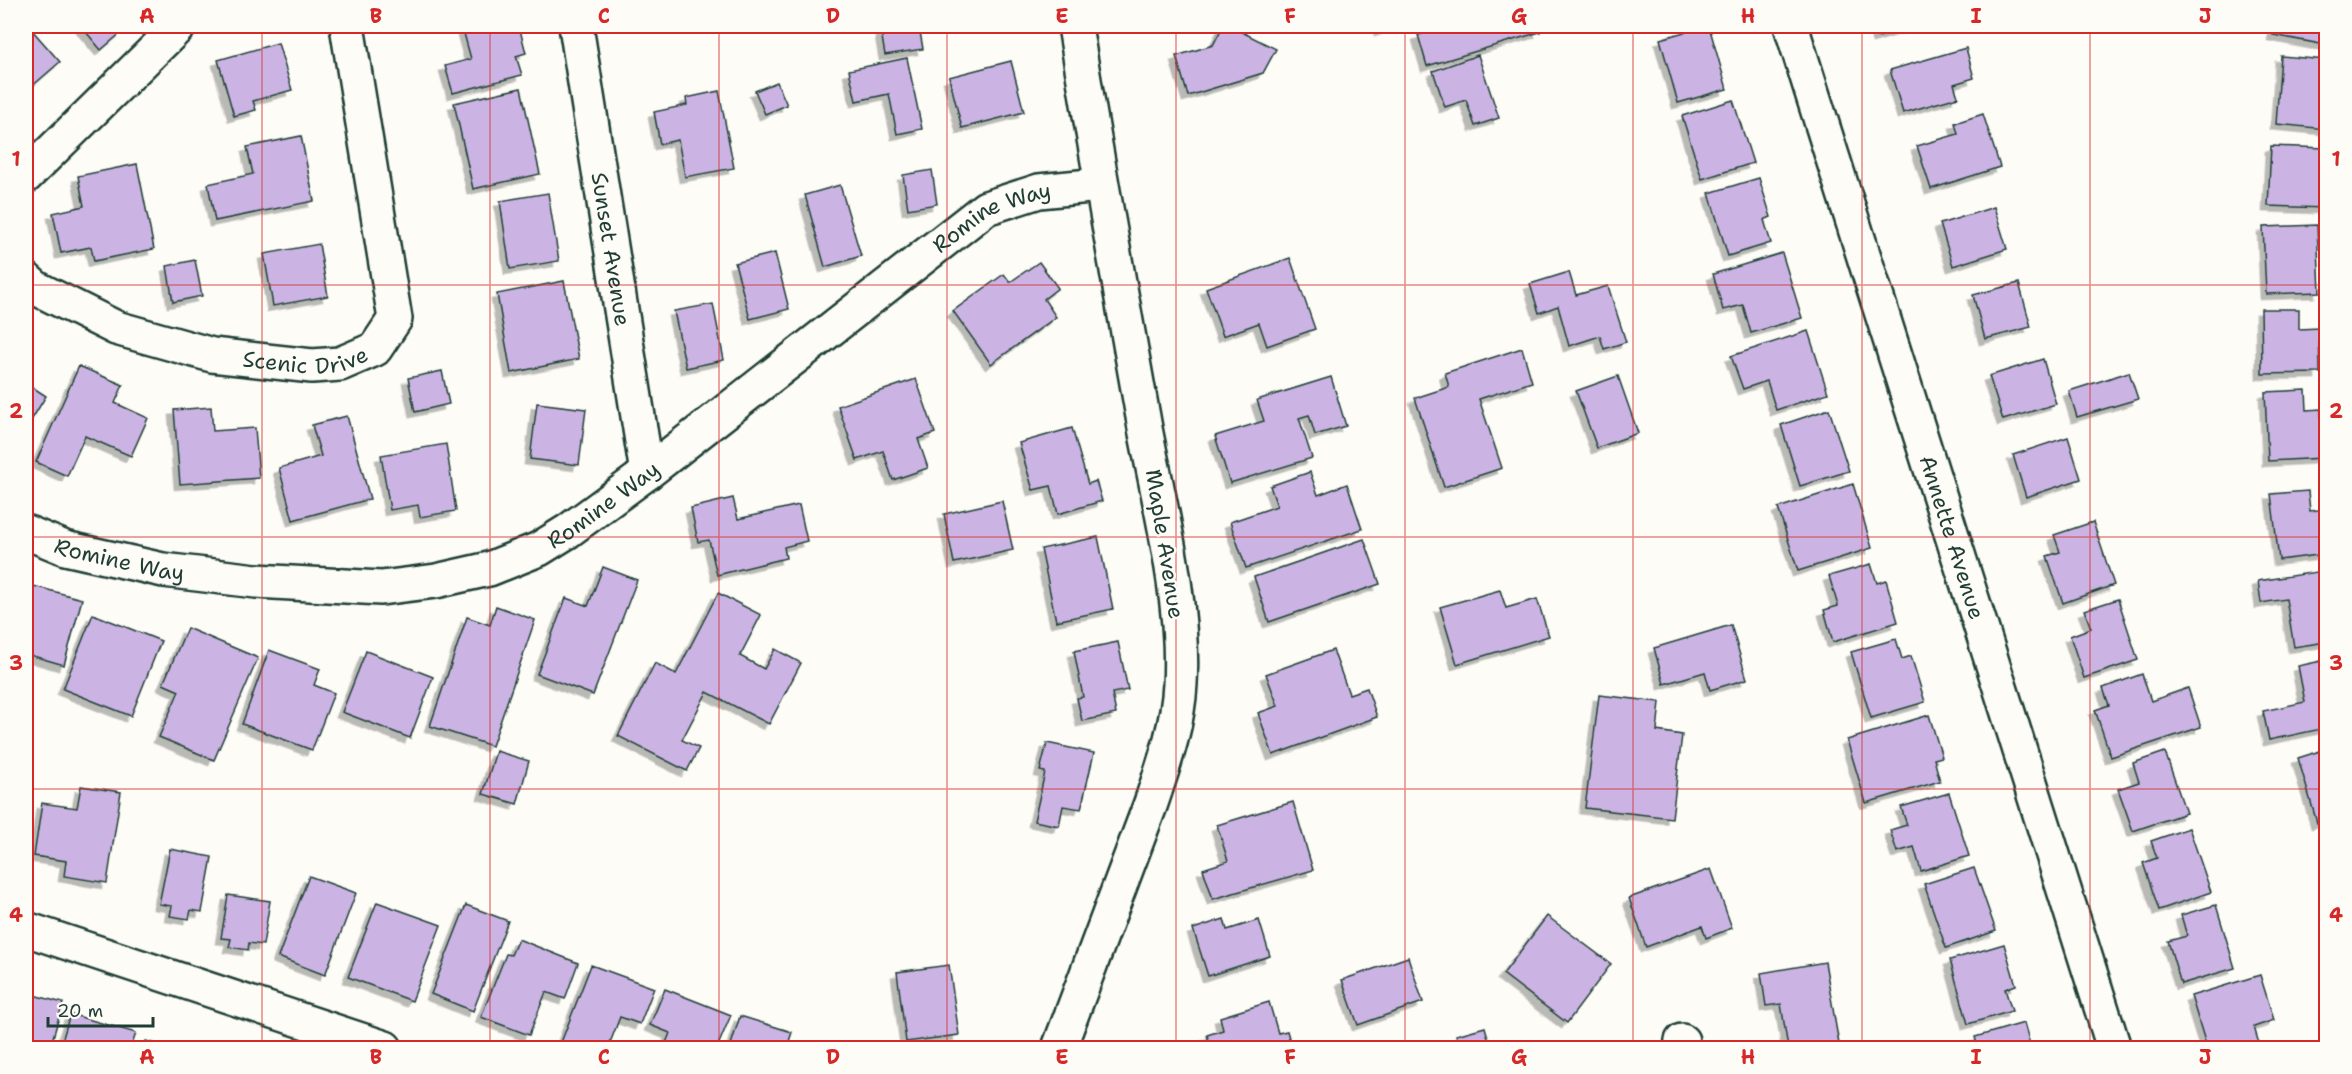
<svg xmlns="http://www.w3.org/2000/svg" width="2352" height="1074" font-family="'Shantell Sans',sans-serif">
	<defs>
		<filter id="shadow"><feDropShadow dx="-5.5" dy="5.5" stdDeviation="0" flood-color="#0004"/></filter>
	</defs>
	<rect width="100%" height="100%" fill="#fdfcf7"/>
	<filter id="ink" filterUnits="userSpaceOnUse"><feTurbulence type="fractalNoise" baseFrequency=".0167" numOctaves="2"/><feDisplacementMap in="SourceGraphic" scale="12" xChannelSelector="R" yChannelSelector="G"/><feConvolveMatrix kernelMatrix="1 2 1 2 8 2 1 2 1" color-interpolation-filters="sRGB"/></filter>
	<g filter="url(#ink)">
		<g fill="#cbb4e4" stroke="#1f3d34" stroke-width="1.5" filter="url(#shadow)">
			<path d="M 81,26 L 116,26 L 122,32 L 101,50 Z"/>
			<path d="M 462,26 L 519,26 L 526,53 L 516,56 L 522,75 L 453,93 L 445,66 L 471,59 Z"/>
			<path d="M 880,26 L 919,26 L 923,49 L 885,55 Z"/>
			<path d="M 1223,26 L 1230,26 L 1276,49 L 1263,73 L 1188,96 L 1176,56 L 1213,45 Z"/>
			<path d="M 1379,26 L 1394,26 L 1380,31 Z"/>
			<path d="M 1448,26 L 1538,26 L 1540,32 L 1427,66 L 1418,35 Z"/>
			<path d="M 1705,26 L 1709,26 L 1727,89 L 1678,103 L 1660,39 Z"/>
			<path d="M 1875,26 L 1914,26 L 1878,37 Z"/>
			<path d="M 2275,26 L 2326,26 L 2326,45 L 2273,35 Z"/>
			<path d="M 32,30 L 60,62 L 30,88 L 26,83 L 26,36 Z"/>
			<path d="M 278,43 L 292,90 L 253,101 L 256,110 L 234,116 L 218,60 Z"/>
			<path d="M 1966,48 L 1974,78 L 1954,84 L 1958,97 L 1903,113 L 1890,70 Z"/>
			<path d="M 1478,55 L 1499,118 L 1475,126 L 1466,100 L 1445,107 L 1433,71 Z"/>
			<path d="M 2281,56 L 2326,60 L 2326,129 L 2276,124 Z"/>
			<path d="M 907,58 L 922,129 L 897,134 L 889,94 L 856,101 L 849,70 Z"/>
			<path d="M 1011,61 L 1024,112 L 962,128 L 949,77 Z"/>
			<path d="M 777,82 L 787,105 L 765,114 L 755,91 Z"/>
			<path d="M 521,88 L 540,174 L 473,189 L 454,103 Z"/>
			<path d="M 719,91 L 734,168 L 685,177 L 678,140 L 660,144 L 654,112 L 687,105 L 686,98 Z"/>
			<path d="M 1733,100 L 1753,163 L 1702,179 L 1682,116 Z"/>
			<path d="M 1983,114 L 2000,167 L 1931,189 L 1917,146 L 1958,134 L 1955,123 Z"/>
			<path d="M 301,136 L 314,201 L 215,221 L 208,184 L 253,174 L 247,147 Z"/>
			<path d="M 2271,146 L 2326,148 L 2326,208 L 2268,206 Z"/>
			<path d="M 137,164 L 154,249 L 94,261 L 91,247 L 61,253 L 53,213 L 84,206 L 78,176 Z"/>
			<path d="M 932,170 L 937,204 L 908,209 L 903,175 Z"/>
			<path d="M 1759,178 L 1771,217 L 1764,220 L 1771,243 L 1728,256 L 1709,193 Z"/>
			<path d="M 840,185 L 861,256 L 825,267 L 805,195 Z"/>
			<path d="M 548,193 L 559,261 L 510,269 L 500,201 Z"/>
			<path d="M 1994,207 L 2007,249 L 1953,266 L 1940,224 Z"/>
			<path d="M 2317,225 L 2320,292 L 2266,294 L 2263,227 Z"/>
			<path d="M 319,244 L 328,296 L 273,306 L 264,254 Z"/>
			<path d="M 775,253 L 789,309 L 750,319 L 735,263 Z"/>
			<path d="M 1782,253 L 1802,318 L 1751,333 L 1743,305 L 1723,310 L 1713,274 Z"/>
			<path d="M 1290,258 L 1315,329 L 1267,346 L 1259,323 L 1223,336 L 1206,288 Z"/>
			<path d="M 195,260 L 202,296 L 173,302 L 167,266 Z"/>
			<path d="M 1039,262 L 1058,288 L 1044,299 L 1056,317 L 991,364 L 953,311 L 1004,274 L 1010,282 Z"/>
			<path d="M 1569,272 L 1576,295 L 1608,286 L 1626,342 L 1604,349 L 1600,336 L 1569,346 L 1558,306 L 1539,313 L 1530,284 Z"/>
			<path d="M 564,281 L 579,359 L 511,373 L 497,294 Z"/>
			<path d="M 2019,283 L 2031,327 L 1985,339 L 1973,295 Z"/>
			<path d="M 713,304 L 724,360 L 686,368 L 674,311 Z"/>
			<path d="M 2261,309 L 2299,309 L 2299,329 L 2319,328 L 2320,373 L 2262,374 Z"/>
			<path d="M 1808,331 L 1828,393 L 1776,410 L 1767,381 L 1743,389 L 1731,356 Z"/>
			<path d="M 1522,348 L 1532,382 L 1479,399 L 1502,468 L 1444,487 L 1415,398 L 1449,387 L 1445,373 Z"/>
			<path d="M 2043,359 L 2056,404 L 2003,420 L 1989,376 Z"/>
			<path d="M 79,366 L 123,385 L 115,403 L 148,418 L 131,456 L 85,436 L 67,476 L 36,462 Z"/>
			<path d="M 442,371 L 449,404 L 415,412 L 408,378 Z"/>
			<path d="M 2129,372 L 2138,399 L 2077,417 L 2069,391 Z"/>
			<path d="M 1618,376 L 1638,433 L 1597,448 L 1576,391 Z"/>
			<path d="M 1331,377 L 1346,426 L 1315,435 L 1309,415 L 1299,418 L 1312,458 L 1230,483 L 1215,436 L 1264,421 L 1257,400 Z"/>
			<path d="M 916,379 L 935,433 L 918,439 L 928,468 L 893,480 L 883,451 L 857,460 L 838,406 Z"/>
			<path d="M 26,383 L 46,396 L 26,429 Z"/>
			<path d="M 2306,390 L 2307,410 L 2321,409 L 2323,458 L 2268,461 L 2265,392 Z"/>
			<path d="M 537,403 L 586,409 L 579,465 L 530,459 Z"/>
			<path d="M 211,407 L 213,431 L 255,428 L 259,478 L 180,484 L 174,410 Z"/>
			<path d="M 1829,409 L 1849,471 L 1800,486 L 1781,425 Z"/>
			<path d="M 347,416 L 370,499 L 293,520 L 279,468 L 321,456 L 312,425 Z"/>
			<path d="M 1072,428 L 1088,484 L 1096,481 L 1102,501 L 1058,514 L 1051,486 L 1033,490 L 1019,443 Z"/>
			<path d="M 2068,437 L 2081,479 L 2026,497 L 2013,455 Z"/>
			<path d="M 446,444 L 456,511 L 420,517 L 418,505 L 390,510 L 381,455 Z"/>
			<path d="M 1310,472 L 1318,495 L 1347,484 L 1362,529 L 1246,568 L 1230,522 L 1277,506 L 1270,486 Z"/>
			<path d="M 1853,484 L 1872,548 L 1798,571 L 1778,508 Z"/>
			<path d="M 2308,491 L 2310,511 L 2326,509 L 2326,554 L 2279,560 L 2271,494 Z"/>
			<path d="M 733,498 L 738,519 L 799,505 L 807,541 L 784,547 L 786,558 L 717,575 L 709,540 L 698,542 L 691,508 Z"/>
			<path d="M 1002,501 L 1013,550 L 954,563 L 944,514 Z"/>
			<path d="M 2093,522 L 2114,585 L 2063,603 L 2047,556 L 2060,552 L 2054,535 Z"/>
			<path d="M 1098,537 L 1113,609 L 1056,621 L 1041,549 Z"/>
			<path d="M 1364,539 L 1380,584 L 1269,622 L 1254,577 Z"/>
			<path d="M 1871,564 L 1877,583 L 1886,580 L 1898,622 L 1833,642 L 1824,610 L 1838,606 L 1829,576 Z"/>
			<path d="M 603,567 L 637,580 L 593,695 L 537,674 L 566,598 L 588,606 Z"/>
			<path d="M 2323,571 L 2326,590 L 2326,642 L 2294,647 L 2286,599 L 2261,603 L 2258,581 Z"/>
			<path d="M 26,584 L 82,599 L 64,665 L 26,654 Z"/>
			<path d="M 1500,590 L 1506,608 L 1537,599 L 1549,636 L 1457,664 L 1440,607 Z"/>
			<path d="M 718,593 L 761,615 L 740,656 L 764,669 L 775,649 L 801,663 L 769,724 L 707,692 L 682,740 L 699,748 L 687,771 L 618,736 L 655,663 L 676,674 Z"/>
			<path d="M 2118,599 L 2138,660 L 2084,678 L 2070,636 L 2091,628 L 2084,610 Z"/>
			<path d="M 496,606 L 535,620 L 492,746 L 430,726 L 467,617 L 490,625 Z"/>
			<path d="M 93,614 L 161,641 L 131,716 L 63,689 Z"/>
			<path d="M 1731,625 L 1747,679 L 1710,690 L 1705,672 L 1664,684 L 1654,648 Z"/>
			<path d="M 187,628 L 258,658 L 214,760 L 159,737 L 179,691 L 163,684 Z"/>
			<path d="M 1896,639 L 1902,659 L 1911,656 L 1925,702 L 1871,718 L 1851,652 Z"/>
			<path d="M 1118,642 L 1128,690 L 1112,693 L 1116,714 L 1082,721 L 1077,698 L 1083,697 L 1074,651 Z"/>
			<path d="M 269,650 L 320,669 L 314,685 L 334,693 L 312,750 L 242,724 Z"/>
			<path d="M 1333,650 L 1349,694 L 1367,688 L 1377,717 L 1273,755 L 1258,713 L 1278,706 L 1266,674 Z"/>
			<path d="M 366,651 L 433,677 L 410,738 L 342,712 Z"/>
			<path d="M 2326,660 L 2326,728 L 2269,740 L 2263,711 L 2305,702 L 2298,666 Z"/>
			<path d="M 2142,674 L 2151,701 L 2188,688 L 2201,727 L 2111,757 L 2095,710 L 2109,705 L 2103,688 Z"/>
			<path d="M 1599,695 L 1660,702 L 1657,731 L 1682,735 L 1672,818 L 1585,808 Z"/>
			<path d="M 1929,715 L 1942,757 L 1934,759 L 1940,781 L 1866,803 L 1847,740 Z"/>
			<path d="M 1047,743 L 1094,753 L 1081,809 L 1063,806 L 1059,826 L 1034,821 L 1045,772 L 1040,771 Z"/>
			<path d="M 2326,749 L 2326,820 L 2317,823 L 2298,758 Z"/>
			<path d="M 496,751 L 529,761 L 517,804 L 483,794 Z"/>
			<path d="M 2165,752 L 2186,813 L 2133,831 L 2118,789 L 2139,782 L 2133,763 Z"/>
			<path d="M 81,786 L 121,792 L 107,883 L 64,876 L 66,861 L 34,856 L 42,803 L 77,808 Z"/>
			<path d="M 1949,793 L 1969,856 L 1921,871 L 1914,847 L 1897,852 L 1890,830 L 1907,825 L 1901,807 Z"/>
			<path d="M 1293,802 L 1313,870 L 1213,899 L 1203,869 L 1228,861 L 1217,825 Z"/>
			<path d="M 2189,828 L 2211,892 L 2159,910 L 2143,863 L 2157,858 L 2151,841 Z"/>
			<path d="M 170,849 L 212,857 L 202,912 L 191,910 L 189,919 L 170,916 L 172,906 L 159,904 Z"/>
			<path d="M 1974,868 L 1996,931 L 1946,948 L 1924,884 Z"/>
			<path d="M 1711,869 L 1732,928 L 1706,938 L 1702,926 L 1646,947 L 1629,898 Z"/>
			<path d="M 309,876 L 356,893 L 325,975 L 278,957 Z"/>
			<path d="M 228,895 L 270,901 L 263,945 L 249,943 L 248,950 L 229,947 L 231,939 L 221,938 Z"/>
			<path d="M 377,902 L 441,925 L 412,1001 L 348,977 Z"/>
			<path d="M 466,905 L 508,921 L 473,1011 L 431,994 Z"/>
			<path d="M 2216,905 L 2235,968 L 2181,984 L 2168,941 L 2187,936 L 2181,915 Z"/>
			<path d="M 1547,916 L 1611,964 L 1567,1023 L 1503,974 Z"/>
			<path d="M 1224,919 L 1227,930 L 1259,920 L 1270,956 L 1208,976 L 1193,929 Z"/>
			<path d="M 518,939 L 578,963 L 565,999 L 546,992 L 529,1035 L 481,1017 L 506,954 L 511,955 Z"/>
			<path d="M 2004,944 L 2016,985 L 2005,989 L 2012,1011 L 1968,1024 L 1950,960 Z"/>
			<path d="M 1408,957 L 1423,1002 L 1358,1025 L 1342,980 Z"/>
			<path d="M 1825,962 L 1839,1044 L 1816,1048 L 1788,1048 L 1781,1004 L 1766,1006 L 1761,973 Z"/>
			<path d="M 591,965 L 654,988 L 640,1024 L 620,1017 L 608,1048 L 570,1048 L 560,1045 Z"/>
			<path d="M 949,965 L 959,1035 L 906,1042 L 897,972 Z"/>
			<path d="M 2260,975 L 2274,1020 L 2254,1027 L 2260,1047 L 2207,1048 L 2191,996 Z"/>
			<path d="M 665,989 L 731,1015 L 717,1048 L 664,1048 L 670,1033 L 650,1025 Z"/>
			<path d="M 26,993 L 63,1003 L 50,1048 L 26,1048 Z"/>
			<path d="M 1269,1002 L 1278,1033 L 1287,1031 L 1292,1048 L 1211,1048 L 1207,1035 L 1223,1030 L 1220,1017 Z"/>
			<path d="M 70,1014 L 136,1033 L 131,1048 L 60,1048 Z"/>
			<path d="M 740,1016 L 792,1032 L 787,1048 L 730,1048 Z"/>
			<path d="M 2024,1023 L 2031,1048 L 1978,1048 L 1975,1037 Z"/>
			<path d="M 1485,1027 L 1491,1048 L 1460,1048 L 1456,1035 Z"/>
			<path d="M 146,1041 L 169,1048 L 143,1048 Z"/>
		</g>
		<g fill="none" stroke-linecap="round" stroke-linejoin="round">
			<defs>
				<g id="street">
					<path id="s1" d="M 576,26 L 647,473"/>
					<path id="s2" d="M 1791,26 L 2114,1048"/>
					<path d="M 26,176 L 179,26"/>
					<path id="s3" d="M 26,279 L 36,288 L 116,328 L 212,355 L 312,366 L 340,364 L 375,349 L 395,319 L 347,26"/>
					<path id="s4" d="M 26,532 L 65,548 L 163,570 L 256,581 L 381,588 L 436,581 L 489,569 L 539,549 L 568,531 L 647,473 L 986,208 L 1039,191 L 1100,185"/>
					<path d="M 26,929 L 385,1048"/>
					<path d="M 1681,1048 L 1682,1041"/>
				</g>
				<path id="secondary" d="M 1059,1048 L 1151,803 C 1164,764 1178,725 1180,684 C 1185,604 1160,507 1145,428 C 1121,294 1097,160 1075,26"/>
			</defs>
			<use href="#street" stroke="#1f3d34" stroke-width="38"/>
			<use href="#secondary" stroke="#1f3d34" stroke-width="38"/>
			<use href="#street" stroke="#fdfcf7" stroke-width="33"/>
			<use href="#secondary" stroke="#fdfcf7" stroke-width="33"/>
		</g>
	</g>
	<path fill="none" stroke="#d62828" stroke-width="1.5" stroke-opacity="0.55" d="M 262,26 L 262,1048M 490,26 L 490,1048M 719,26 L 719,1048M 947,26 L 947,1048M 1176,26 L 1176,1048M 1405,26 L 1405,1048M 1633,26 L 1633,1048M 1862,26 L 1862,1048M 2090,26 L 2090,1048M 26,285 L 2326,285M 26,537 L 2326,537M 26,789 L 2326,789"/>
	<g text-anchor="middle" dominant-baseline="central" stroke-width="5" stroke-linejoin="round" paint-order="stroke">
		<g font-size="22" fill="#1f3d34" stroke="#fdfcf7">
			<text stroke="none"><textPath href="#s4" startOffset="1089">Romine Way</textPath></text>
			<text stroke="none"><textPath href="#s1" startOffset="226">Sunset Avenue</textPath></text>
			<text stroke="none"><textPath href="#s3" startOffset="297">Scenic Drive</textPath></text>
			<text stroke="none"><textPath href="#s4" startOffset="603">Romine Way</textPath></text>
			<text stroke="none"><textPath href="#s2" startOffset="536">Annette Avenue</textPath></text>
			<text transform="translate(1165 544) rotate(81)">Maple Avenue</text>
			<text stroke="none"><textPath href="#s4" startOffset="98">Romine Way</textPath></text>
		</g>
	</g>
	<rect width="2352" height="1074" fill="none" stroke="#fdfcf7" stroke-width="66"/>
	<path d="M48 1017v9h105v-9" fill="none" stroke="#1f3d34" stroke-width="3"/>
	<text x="57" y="1017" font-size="18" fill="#1f3d34" stroke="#fdfcf7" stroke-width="4.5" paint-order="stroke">20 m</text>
	<rect x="33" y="33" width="2286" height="1008" fill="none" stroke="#d62828" stroke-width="2"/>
	<g font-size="20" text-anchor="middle" font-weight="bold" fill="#d62828">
		<text x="147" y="23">A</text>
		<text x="376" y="23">B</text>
		<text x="604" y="23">C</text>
		<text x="833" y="23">D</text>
		<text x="1062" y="23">E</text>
		<text x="1290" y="23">F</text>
		<text x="1519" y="23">G</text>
		<text x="1748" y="23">H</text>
		<text x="1976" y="23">I</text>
		<text x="2205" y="23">J</text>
		<text x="16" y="166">1</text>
		<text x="2336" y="166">1</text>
		<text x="16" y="418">2</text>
		<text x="2336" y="418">2</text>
		<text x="16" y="670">3</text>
		<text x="2336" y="670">3</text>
		<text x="16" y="922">4</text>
		<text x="2336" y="922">4</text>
		<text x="147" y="1064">A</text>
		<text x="376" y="1064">B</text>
		<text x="604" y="1064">C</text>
		<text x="833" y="1064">D</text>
		<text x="1062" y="1064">E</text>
		<text x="1290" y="1064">F</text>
		<text x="1519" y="1064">G</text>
		<text x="1748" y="1064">H</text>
		<text x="1976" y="1064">I</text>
		<text x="2205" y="1064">J</text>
	</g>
</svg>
